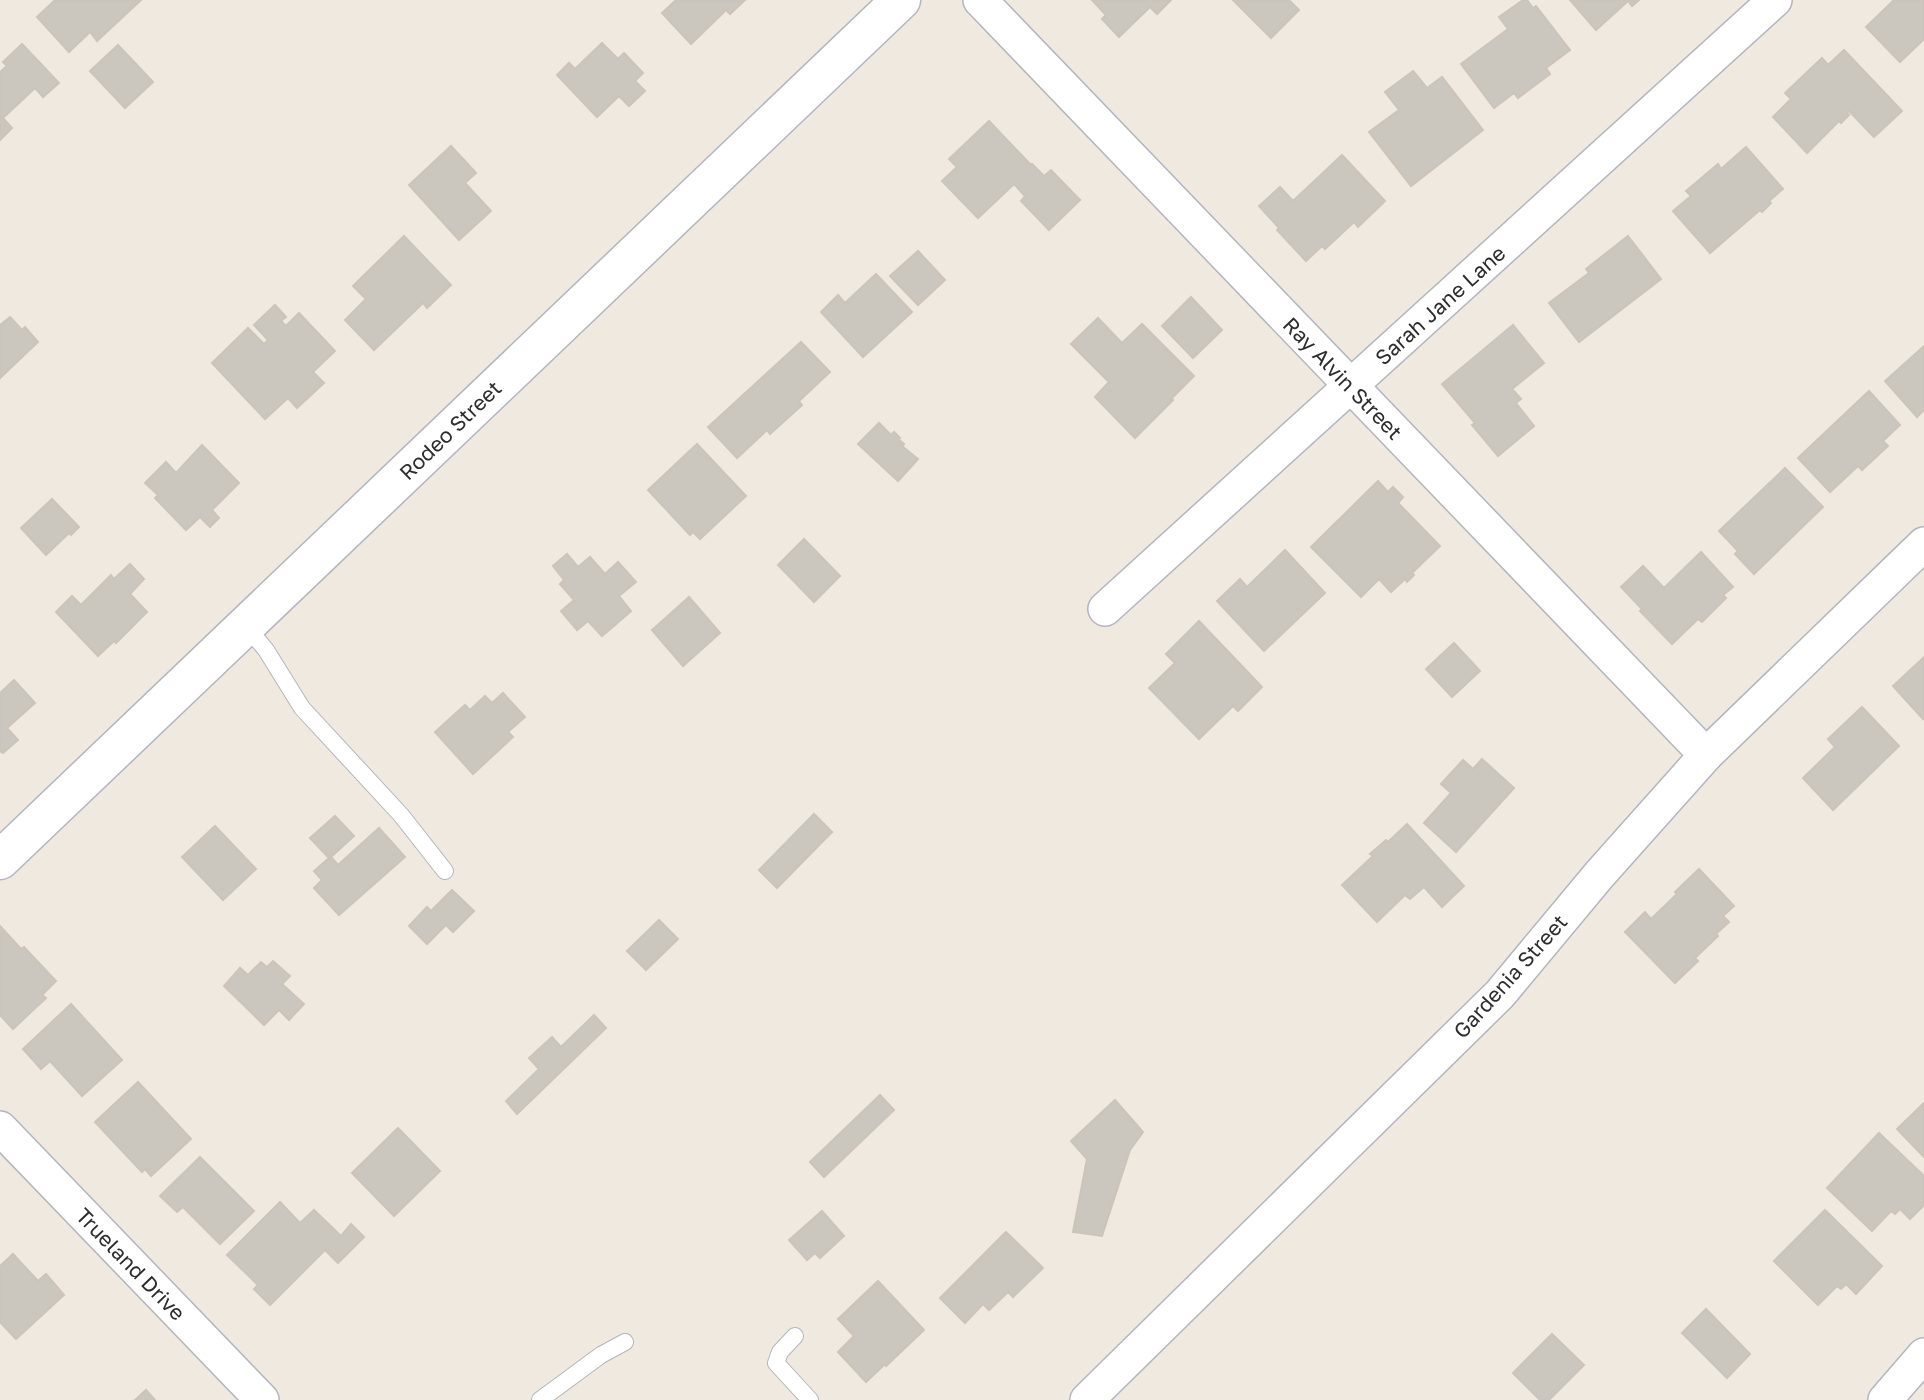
<svg xmlns="http://www.w3.org/2000/svg" width="1924" height="1400" font-family="'Golos Text',sans-serif">
	<rect width="100%" height="100%" fill="#efe9e0"/>
	<g fill="#cbc7be" stroke="#cbc5b9" stroke-width="2">
		<path d="M 55,0 L 141,0 L 97,41 L 90,32 L 69,52 L 37,17 Z"/>
		<path d="M 676,0 L 745,0 L 730,14 L 726,10 L 691,44 L 662,13 Z"/>
		<path d="M 1092,0 L 1171,0 L 1157,14 L 1150,7 L 1119,37 L 1102,19 L 1106,15 Z"/>
		<path d="M 1233,0 L 1289,0 L 1299,10 L 1271,38 Z"/>
		<path d="M 1523,0 L 1527,0 L 1533,8 L 1536,6 L 1570,50 L 1546,68 L 1550,74 L 1518,98 L 1514,93 L 1494,108 L 1461,64 L 1508,29 L 1499,17 Z"/>
		<path d="M 1570,0 L 1639,0 L 1632,6 L 1628,1 L 1596,30 Z"/>
		<path d="M 1894,0 L 1924,0 L 1924,39 L 1900,62 L 1866,27 Z"/>
		<path d="M 602,43 L 618,59 L 624,53 L 643,73 L 635,81 L 645,91 L 629,106 L 619,96 L 597,117 L 557,75 L 569,63 L 575,69 Z"/>
		<path d="M 22,44 L 59,83 L 43,97 L 35,88 L 3,118 L 12,128 L 0,140 L 0,72 L 7,66 L 3,62 Z"/>
		<path d="M 118,45 L 153,82 L 125,108 L 90,71 Z"/>
		<path d="M 1844,50 L 1902,111 L 1874,137 L 1849,111 L 1847,113 L 1849,115 L 1841,123 L 1839,121 L 1807,153 L 1773,117 L 1791,99 L 1785,93 L 1822,58 L 1828,65 Z"/>
		<path d="M 1413,71 L 1427,88 L 1442,77 L 1483,130 L 1411,186 L 1369,132 L 1399,110 L 1385,92 Z"/>
		<path d="M 989,121 L 1031,165 L 1032,164 L 1044,176 L 1051,170 L 1080,200 L 1049,230 L 1021,201 L 1025,196 L 1014,184 L 978,218 L 942,181 L 957,167 L 949,159 Z"/>
		<path d="M 451,146 L 476,173 L 465,183 L 491,211 L 459,240 L 409,185 Z"/>
		<path d="M 1746,147 L 1783,189 L 1769,201 L 1771,203 L 1762,212 L 1760,210 L 1710,253 L 1673,211 L 1691,196 L 1686,191 L 1718,164 L 1721,169 Z"/>
		<path d="M 1342,155 L 1385,201 L 1358,227 L 1354,222 L 1325,249 L 1322,246 L 1306,261 L 1277,230 L 1279,228 L 1259,206 L 1280,187 L 1293,201 Z"/>
		<path d="M 404,236 L 451,285 L 427,308 L 423,303 L 374,350 L 345,320 L 366,299 L 353,286 Z"/>
		<path d="M 1628,236 L 1661,279 L 1579,342 L 1549,303 L 1589,273 L 1586,269 Z"/>
		<path d="M 918,251 L 945,280 L 918,305 L 890,276 Z"/>
		<path d="M 876,274 L 912,312 L 863,357 L 821,312 L 838,295 L 845,303 Z"/>
		<path d="M 1191,297 L 1222,330 L 1193,358 L 1162,326 Z"/>
		<path d="M 275,305 L 286,317 L 281,321 L 286,326 L 299,313 L 335,351 L 313,372 L 324,383 L 297,408 L 288,398 L 265,419 L 212,363 L 248,328 L 264,344 L 268,340 L 254,325 Z"/>
		<path d="M 10,317 L 22,330 L 25,327 L 38,342 L 0,378 L 0,325 Z"/>
		<path d="M 1098,318 L 1122,343 L 1142,324 L 1194,376 L 1171,399 L 1173,400 L 1135,438 L 1095,397 L 1109,382 L 1071,344 Z"/>
		<path d="M 1513,325 L 1544,363 L 1512,389 L 1521,399 L 1516,403 L 1534,426 L 1498,456 L 1472,425 L 1475,423 L 1442,384 Z"/>
		<path d="M 801,342 L 830,372 L 799,401 L 802,405 L 770,434 L 767,430 L 737,458 L 708,427 Z"/>
		<path d="M 1924,346 L 1924,410 L 1917,417 L 1885,381 Z"/>
		<path d="M 1869,391 L 1900,425 L 1883,441 L 1888,446 L 1862,470 L 1858,466 L 1830,492 L 1798,458 Z"/>
		<path d="M 879,423 L 891,435 L 894,432 L 900,438 L 898,439 L 904,444 L 902,446 L 918,459 L 898,481 L 858,444 Z"/>
		<path d="M 697,444 L 746,496 L 700,539 L 693,532 L 690,535 L 648,490 Z"/>
		<path d="M 202,445 L 239,483 L 212,510 L 219,518 L 210,527 L 200,517 L 186,530 L 155,498 L 158,495 L 145,483 L 166,462 L 176,473 Z"/>
		<path d="M 1785,468 L 1823,507 L 1754,574 L 1735,554 L 1738,551 L 1719,531 Z"/>
		<path d="M 1378,481 L 1388,492 L 1393,487 L 1403,497 L 1398,503 L 1440,546 L 1412,573 L 1414,575 L 1407,582 L 1405,579 L 1391,592 L 1379,579 L 1361,597 L 1311,547 Z"/>
		<path d="M 52,499 L 79,527 L 71,535 L 69,533 L 46,555 L 21,528 Z"/>
		<path d="M 804,539 L 840,576 L 814,602 L 778,565 Z"/>
		<path d="M 1285,550 L 1325,593 L 1264,651 L 1217,601 L 1240,579 L 1247,587 Z"/>
		<path d="M 1701,552 L 1733,587 L 1723,595 L 1726,598 L 1702,622 L 1698,619 L 1672,644 L 1640,611 L 1642,609 L 1621,587 L 1643,566 L 1664,588 Z"/>
		<path d="M 567,554 L 578,567 L 590,557 L 605,574 L 618,562 L 636,582 L 619,596 L 631,611 L 602,636 L 588,621 L 577,630 L 561,611 L 574,600 L 560,584 L 564,580 L 553,566 Z"/>
		<path d="M 130,564 L 144,579 L 130,594 L 147,612 L 116,643 L 114,641 L 98,656 L 56,612 L 72,596 L 81,605 L 111,575 L 114,579 Z"/>
		<path d="M 689,597 L 720,633 L 683,666 L 652,630 Z"/>
		<path d="M 1199,621 L 1262,687 L 1238,711 L 1233,706 L 1199,739 L 1149,688 L 1175,663 L 1166,654 Z"/>
		<path d="M 1454,643 L 1480,671 L 1452,697 L 1426,669 Z"/>
		<path d="M 1924,657 L 1924,718 L 1923,719 L 1893,686 Z"/>
		<path d="M 14,680 L 35,703 L 7,728 L 18,740 L 3,753 L 0,751 L 0,693 Z"/>
		<path d="M 503,693 L 525,717 L 508,732 L 513,737 L 473,774 L 435,732 L 465,705 L 470,710 L 485,696 L 492,703 Z"/>
		<path d="M 1862,707 L 1899,746 L 1833,810 L 1803,778 L 1835,747 L 1828,739 Z"/>
		<path d="M 1482,759 L 1514,788 L 1456,852 L 1424,823 L 1451,793 L 1441,784 L 1463,760 L 1473,769 Z"/>
		<path d="M 814,814 L 832,832 L 777,888 L 759,870 Z"/>
		<path d="M 335,816 L 354,836 L 331,857 L 338,865 L 379,828 L 405,857 L 339,915 L 314,888 L 322,880 L 314,871 L 329,858 L 310,838 Z"/>
		<path d="M 1407,824 L 1464,886 L 1442,907 L 1424,887 L 1410,899 L 1405,895 L 1377,922 L 1342,885 L 1373,856 L 1370,854 L 1386,840 L 1388,842 Z"/>
		<path d="M 215,826 L 256,869 L 223,900 L 182,857 Z"/>
		<path d="M 1699,869 L 1734,906 L 1723,916 L 1729,922 L 1716,934 L 1718,936 L 1695,958 L 1698,961 L 1675,983 L 1625,932 L 1645,912 L 1651,919 L 1677,894 L 1675,892 Z"/>
		<path d="M 452,890 L 474,911 L 453,932 L 446,925 L 427,944 L 409,926 L 427,907 L 431,911 Z"/>
		<path d="M 659,920 L 678,939 L 646,970 L 627,951 Z"/>
		<path d="M 0,926 L 21,949 L 24,947 L 56,981 L 42,995 L 46,998 L 13,1029 L 0,1015 Z"/>
		<path d="M 273,961 L 290,976 L 282,984 L 304,1004 L 289,1020 L 279,1010 L 264,1025 L 224,986 L 240,968 L 248,975 L 261,962 L 267,967 Z"/>
		<path d="M 71,1004 L 122,1060 L 82,1096 L 50,1061 L 41,1069 L 23,1049 Z"/>
		<path d="M 594,1015 L 606,1028 L 517,1114 L 506,1101 L 539,1069 L 529,1058 L 552,1037 L 561,1047 Z"/>
		<path d="M 138,1082 L 191,1139 L 151,1176 L 145,1169 L 142,1172 L 95,1122 Z"/>
		<path d="M 880,1095 L 894,1110 L 824,1177 L 810,1162 Z"/>
		<path d="M 1115,1100 L 1143,1132 L 1130,1150 L 1102,1236 L 1073,1232 L 1087,1159 L 1071,1141 Z"/>
		<path d="M 1924,1103 L 1924,1157 L 1897,1129 Z"/>
		<path d="M 398,1128 L 440,1171 L 394,1216 L 352,1173 Z"/>
		<path d="M 1879,1133 L 1924,1176 L 1924,1205 L 1910,1219 L 1900,1209 L 1895,1214 L 1891,1211 L 1872,1231 L 1827,1188 Z"/>
		<path d="M 200,1157 L 254,1211 L 220,1244 L 183,1207 L 177,1212 L 160,1196 Z"/>
		<path d="M 280,1202 L 300,1223 L 314,1210 L 341,1236 L 351,1224 L 364,1237 L 338,1263 L 325,1250 L 270,1305 L 254,1289 L 258,1285 L 227,1255 Z"/>
		<path d="M 1825,1210 L 1882,1266 L 1856,1294 L 1846,1284 L 1841,1289 L 1837,1286 L 1818,1305 L 1774,1261 Z"/>
		<path d="M 822,1211 L 844,1236 L 820,1258 L 815,1253 L 807,1260 L 789,1240 Z"/>
		<path d="M 1006,1232 L 1043,1268 L 1013,1297 L 1008,1292 L 989,1310 L 983,1304 L 965,1323 L 940,1298 Z"/>
		<path d="M 13,1254 L 38,1281 L 46,1274 L 64,1295 L 16,1339 L 0,1322 L 0,1266 Z"/>
		<path d="M 878,1281 L 924,1330 L 886,1366 L 885,1364 L 866,1382 L 838,1352 L 854,1336 L 838,1319 Z"/>
		<path d="M 1706,1309 L 1750,1354 L 1727,1378 L 1682,1333 Z"/>
		<path d="M 1552,1334 L 1584,1365 L 1549,1400 L 1540,1400 L 1513,1373 Z"/>
		<path d="M 146,1390 L 155,1400 L 135,1400 Z"/>
	</g>
	<g fill="none" stroke-linecap="round" stroke-linejoin="round">
		<defs>
			<g id="lane">
				<path d="M 246,626 L 266,650 L 302,708 L 401,815 L 445,871"/>
				<path d="M 795,1336 L 780,1352 L 776,1363 L 810,1400"/>
				<path d="M 540,1400 L 601,1355 L 625,1342"/>
			</g>
			<g id="street">
				<path d="M 980,0 L 1706,755"/>
				<path d="M 1105,609 L 1775,0"/>
				<path d="M 0,1128 L 262,1400"/>
				<path d="M 1087,1400 L 1500,994 L 1599,875 L 1706,755 L 1924,544"/>
				<path d="M 1885,1400 L 1924,1355"/>
			</g>
			<path id="secondary" d="M 0,860 L 901,0"/>
		</defs>
		<use href="#lane" stroke="#b3b5c1" stroke-width="18"/>
		<use href="#street" stroke="#b3b5c1" stroke-width="36"/>
		<use href="#secondary" stroke="#b3b5c1" stroke-width="41"/>
		<use href="#lane" stroke="#fff" stroke-width="16"/>
		<use href="#street" stroke="#fff" stroke-width="33"/>
		<use href="#secondary" stroke="#fff" stroke-width="38"/>
	</g>
	<g text-anchor="middle" dominant-baseline="central" stroke-width="5" stroke-linejoin="round" paint-order="stroke">
		<g font-size="21" fill="#2d2d2d" stroke="#fff">
			<text transform="translate(1440 305) rotate(-42)">Sarah Jane Lane</text>
			<text transform="translate(1343 378) rotate(46)">Ray Alvin Street</text>
			<text transform="translate(450 430) rotate(-44)">Rodeo Street</text>
			<text transform="translate(1510 976) rotate(-48)">Gardenia Street</text>
			<text transform="translate(131 1264) rotate(46)">Trueland Drive</text>
		</g>
	</g>
</svg>
